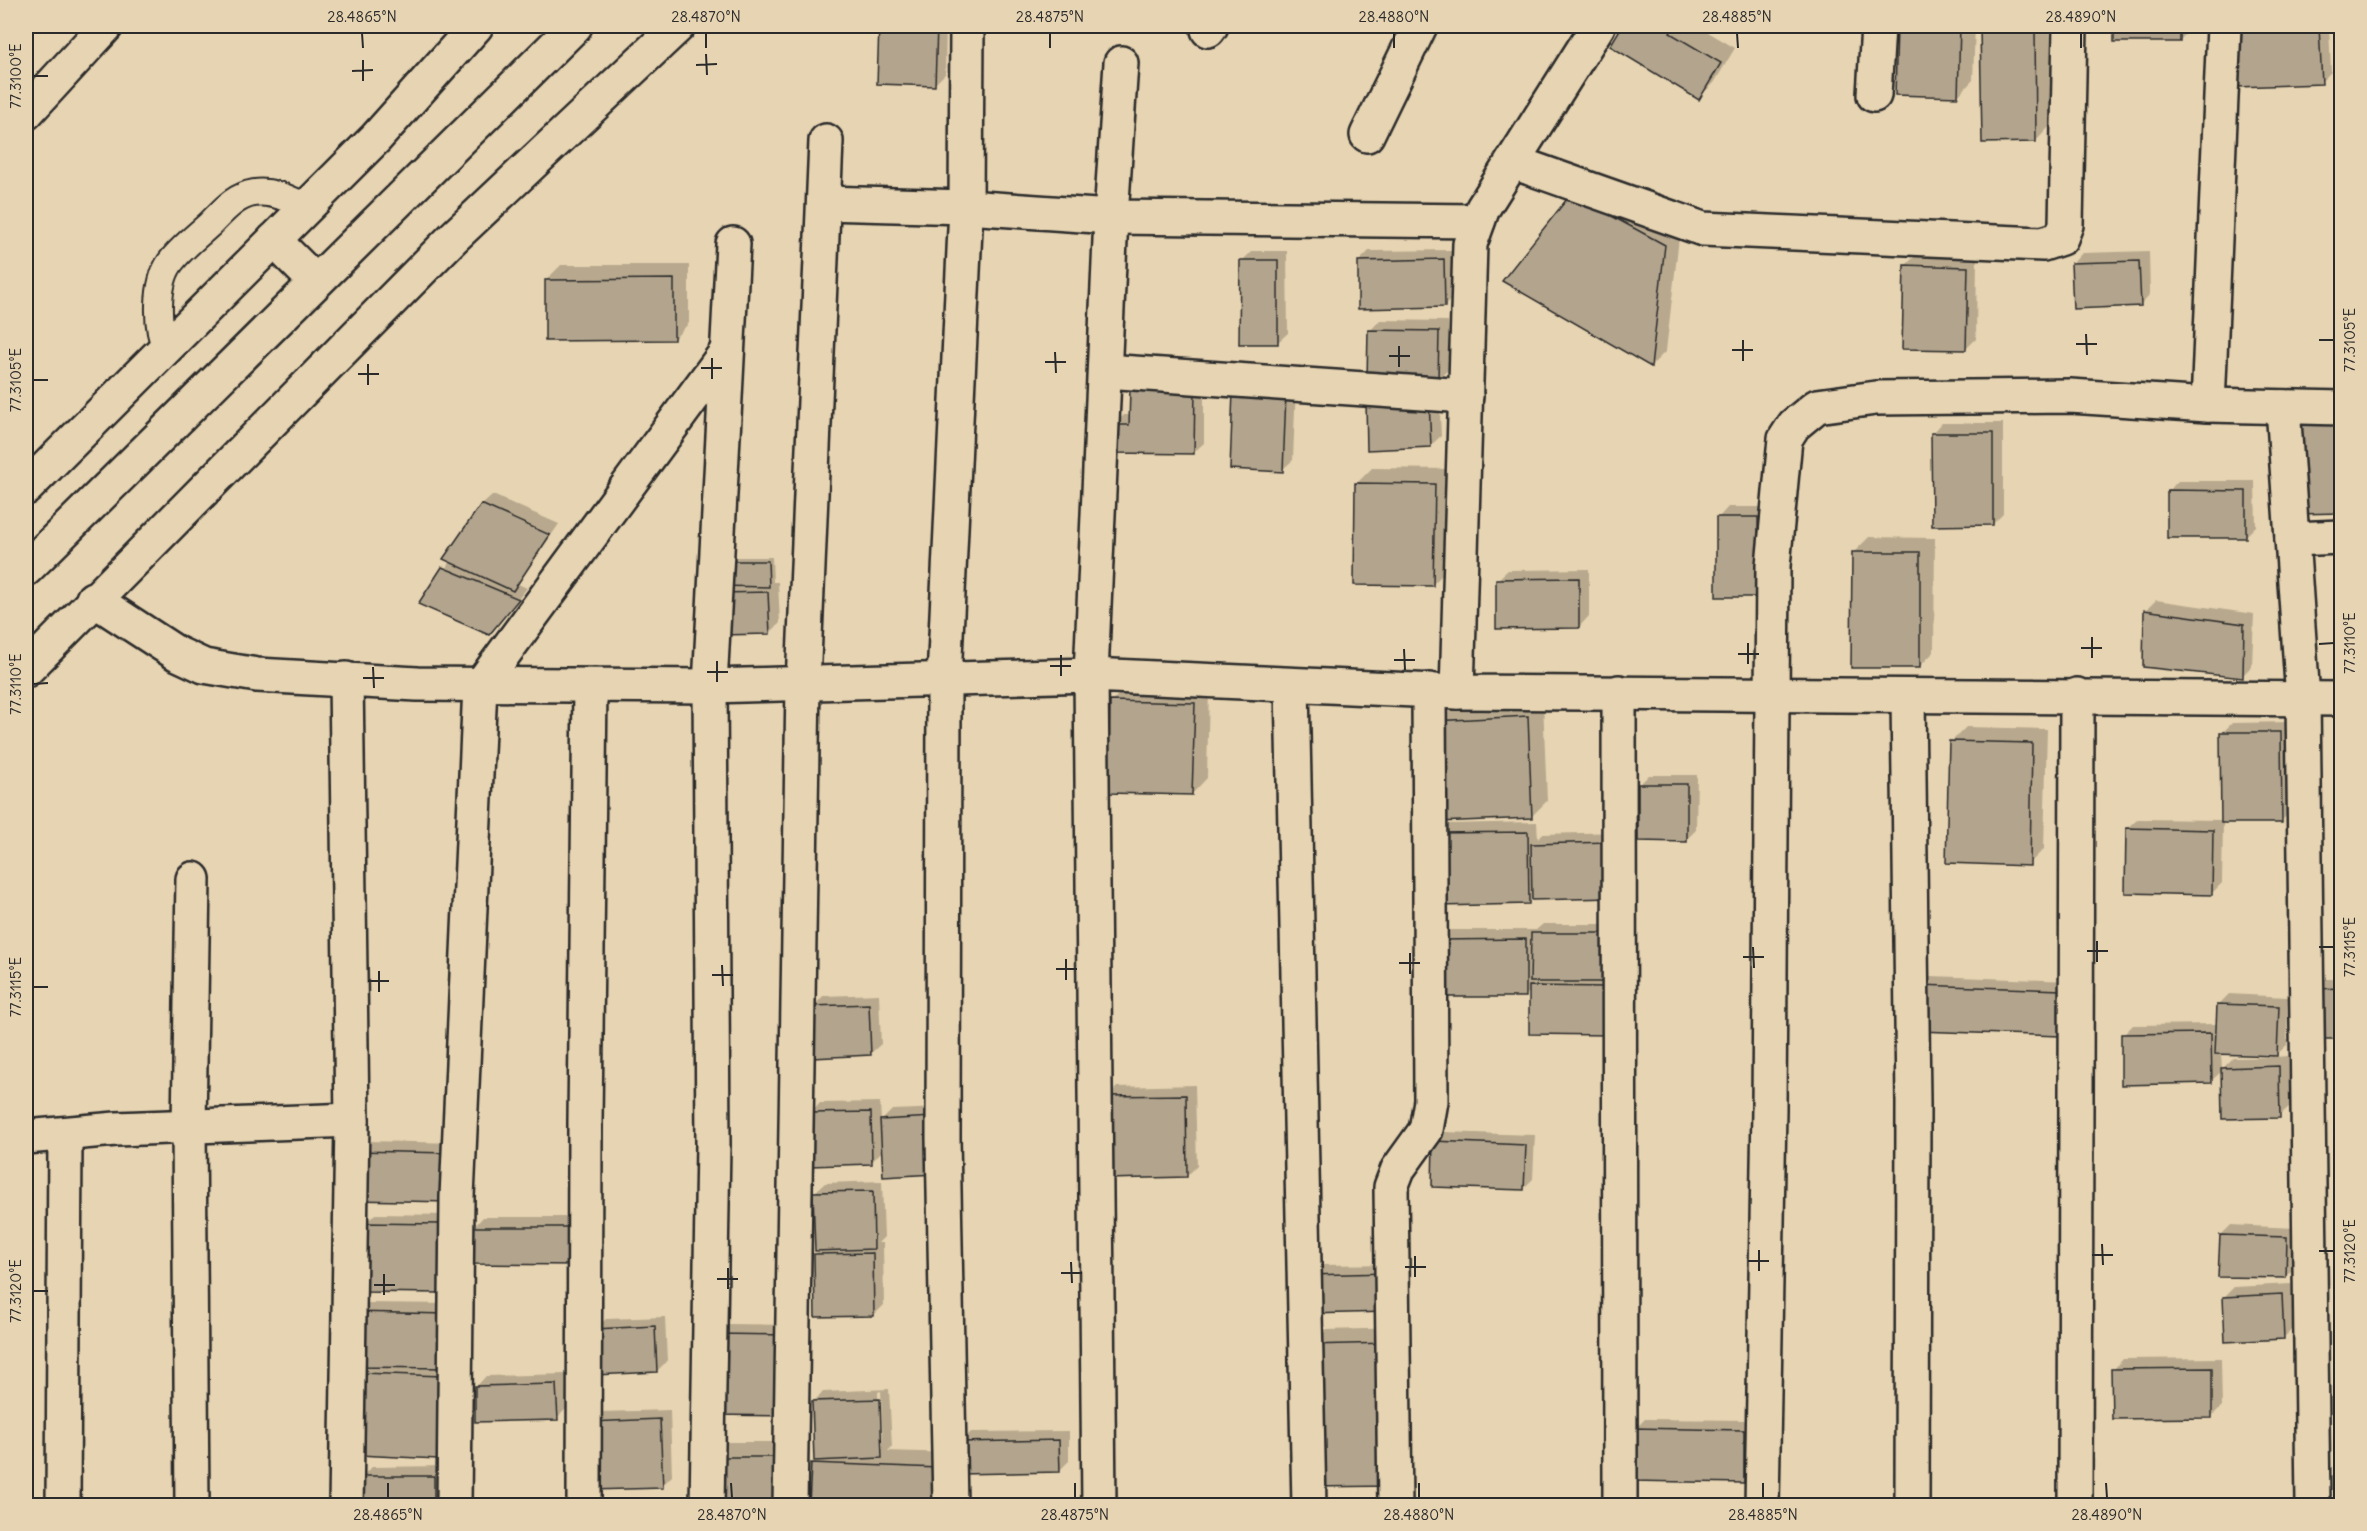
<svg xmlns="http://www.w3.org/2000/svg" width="2367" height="1531" font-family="Delius,sans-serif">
	<rect width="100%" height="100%" fill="#e7d4b2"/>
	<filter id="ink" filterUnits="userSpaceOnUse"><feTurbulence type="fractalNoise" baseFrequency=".0167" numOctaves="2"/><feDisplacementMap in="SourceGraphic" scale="12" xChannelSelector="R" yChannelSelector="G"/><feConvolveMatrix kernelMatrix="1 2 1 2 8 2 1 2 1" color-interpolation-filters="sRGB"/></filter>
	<g filter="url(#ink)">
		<g fill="#0003" fill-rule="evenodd">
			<path d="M 26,26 L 34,26 L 26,34 Z"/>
			<path d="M 881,26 L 946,26 L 945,74 L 935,84 L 879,82 Z"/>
			<path d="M 1624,26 L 1698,26 L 1735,48 L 1714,83 L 1698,98 L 1612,46 Z"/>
			<path d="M 1898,26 L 1975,26 L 1973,80 L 1958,96 L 1897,94 Z"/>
			<path d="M 1982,26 L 2050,26 L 2051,125 L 2036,141 L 1983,141 Z"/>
			<path d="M 2116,26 L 2190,26 L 2190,30 L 2180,40 L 2116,41 Z"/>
			<path d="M 2236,26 L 2329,26 L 2331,72 L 2321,82 Z"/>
			<path d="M 1572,195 L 1680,229 L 1666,351 L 1651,366 Z"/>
			<path d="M 1454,250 L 1455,296 L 1444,306 L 1359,261 L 1369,251 Z"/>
			<path d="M 1252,251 L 1287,251 L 1288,333 L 1277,343 L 1242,261 Z"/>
			<path d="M 2149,251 L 2150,294 L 2140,305 L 2072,264 L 2082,253 Z"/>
			<path d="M 1915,256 L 1977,257 L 1976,339 L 1966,349 L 1905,266 Z"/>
			<path d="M 561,265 L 689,265 L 689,323 L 674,339 L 546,280 Z"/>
			<path d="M 1380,320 L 1448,321 L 1448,370 L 1437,380 L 1370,331 Z"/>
			<path d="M 1204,379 L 1204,443 L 1193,453 L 1114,425 L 1124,415 L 1131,415 Z"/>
			<path d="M 1296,384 L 1293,460 L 1282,470 L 1232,468 Z"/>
			<path d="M 1439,390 L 1441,436 L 1430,446 L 1377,392 Z"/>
			<path d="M 1942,423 L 2003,423 L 2003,514 L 1993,524 L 1932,434 Z"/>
			<path d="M 1372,468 L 1450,469 L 1448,569 L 1433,584 L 1357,483 Z"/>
			<path d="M 2178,481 L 2255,481 L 2256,526 L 2245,537 L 2168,491 Z"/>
			<path d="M 493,495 L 559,524 L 518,584 L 527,588 L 499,623 L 420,603 L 451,561 L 482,505 Z"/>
			<path d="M 1728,507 L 1768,507 L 1768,585 L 1718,518 Z"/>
			<path d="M 1869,537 L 1935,538 L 1934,652 L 1919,667 L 1854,552 Z"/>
			<path d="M 726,557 L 772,557 L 773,582 L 778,582 L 780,623 L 770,633 L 721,634 Z"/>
			<path d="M 1589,569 L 1589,616 L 1579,627 L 1497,580 L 1508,570 Z"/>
			<path d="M 2156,600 L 2254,614 L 2252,666 L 2242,676 L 2146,610 Z"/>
			<path d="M 1127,686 L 1209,688 L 1207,778 L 1192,794 L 1112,701 Z"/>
			<path d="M 1543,701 L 1547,801 L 1532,816 L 1435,721 L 1450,706 Z"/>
			<path d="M 2291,722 L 2291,811 L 2281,821 L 2223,822 L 2222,883 L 2212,893 L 2127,829 L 2138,819 L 2223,820 L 2222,733 L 2232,723 Z"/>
			<path d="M 1966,727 L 2047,729 L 2044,849 L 2029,864 L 1951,742 Z"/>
			<path d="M 1649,775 L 1697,775 L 1696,830 L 1686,840 L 1639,785 Z"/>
			<path d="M 1537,822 L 1538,839 L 1542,834 L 1620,832 L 1528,903 L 1438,834 L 1448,824 Z"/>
			<path d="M 1543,924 L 1615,924 L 1617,1023 L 1531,990 L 1525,996 L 1440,940 L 1450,930 L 1536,930 Z"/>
			<path d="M 1931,976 L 2072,981 L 2070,1024 L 1920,986 Z"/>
			<path d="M 2326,979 L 2342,979 L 2342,1037 L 2316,989 Z"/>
			<path d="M 879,994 L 881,1044 L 870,1054 L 813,1007 L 823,996 Z"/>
			<path d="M 2229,994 L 2288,997 L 2287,1045 L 2274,1057 L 2288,1056 L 2290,1106 L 2279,1116 L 2222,1071 L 2211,1081 L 2123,1035 L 2133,1025 L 2218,1024 L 2218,1005 ZM 2221,1052 L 2270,1054 L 2270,1057 L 2233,1058 L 2222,1069 Z"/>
			<path d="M 1195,1085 L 1197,1166 L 1187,1176 L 1107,1097 L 1117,1087 Z"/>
			<path d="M 880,1102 L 881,1121 L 892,1110 L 942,1108 L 883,1150 L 871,1163 L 810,1114 L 820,1103 Z"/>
			<path d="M 1445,1132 L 1535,1135 L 1533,1179 L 1523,1189 L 1435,1142 Z"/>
			<path d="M 367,1141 L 461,1143 L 460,1191 L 355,1199 Z"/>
			<path d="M 882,1181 L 884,1237 L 878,1243 L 883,1243 L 884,1305 L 874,1315 L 815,1254 L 821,1249 L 814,1193 L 825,1183 Z"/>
			<path d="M 375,1214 L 450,1215 L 449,1281 L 439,1292 L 365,1224 Z"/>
			<path d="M 483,1217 L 583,1217 L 573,1263 L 473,1228 Z"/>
			<path d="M 2231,1225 L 2297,1228 L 2295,1267 L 2285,1277 L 2221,1235 Z"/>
			<path d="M 1397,1264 L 1309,1312 L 1319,1265 Z"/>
			<path d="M 2291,1284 L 2294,1328 L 2283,1338 L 2224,1297 L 2234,1287 Z"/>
			<path d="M 364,1303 L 459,1304 L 448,1447 L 362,1373 L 370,1366 Z"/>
			<path d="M 665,1317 L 667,1361 L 657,1371 L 595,1329 L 606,1319 Z"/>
			<path d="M 727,1324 L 799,1325 L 797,1405 L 717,1334 Z"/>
			<path d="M 1404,1328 L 1407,1469 L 1309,1345 L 1325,1330 Z"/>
			<path d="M 2221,1358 L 2222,1406 L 2212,1416 L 2113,1370 L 2123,1359 Z"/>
			<path d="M 566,1374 L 567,1408 L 557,1418 L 476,1387 L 486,1376 Z"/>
			<path d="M 889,1389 L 892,1447 L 888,1451 L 953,1453 L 951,1506 L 812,1464 L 816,1461 L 813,1402 L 823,1392 ZM 881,1391 L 883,1449 L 880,1449 L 878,1392 Z"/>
			<path d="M 670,1410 L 672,1476 L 662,1486 L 593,1489 L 600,1412 Z"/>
			<path d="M 1645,1419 L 1754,1420 L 1754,1471 L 1743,1481 L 1635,1429 Z"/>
			<path d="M 1069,1431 L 1069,1461 L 1059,1471 L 960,1443 L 971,1432 Z"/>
			<path d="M 727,1442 L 798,1442 L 798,1506 L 712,1457 Z"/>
			<path d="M 444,1466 L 443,1506 L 362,1506 L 361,1477 L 372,1467 Z"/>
		</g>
		<g fill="#b2a48d" stroke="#2b2b2b" stroke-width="1.5">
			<path d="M 879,26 L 937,26 L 935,86 L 877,84 Z"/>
			<path d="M 1622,26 L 1674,26 L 1670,33 L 1721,63 L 1699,100 L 1610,46 Z"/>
			<path d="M 1897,26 L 1960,26 L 1958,97 L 1895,95 Z"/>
			<path d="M 1980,26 L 2035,26 L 2036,142 L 1982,143 Z"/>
			<rect x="2114" y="26" width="66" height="16"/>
			<path d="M 2235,26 L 2319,26 L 2322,84 L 2237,87 Z"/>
			<path d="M 1571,194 L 1665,245 L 1651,367 L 1502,281 Z"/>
			<path d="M 1444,259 L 1445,307 L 1358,309 L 1358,261 Z"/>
			<path d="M 1240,260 L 1278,260 L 1278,344 L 1239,344 Z"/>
			<path d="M 2139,261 L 2141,306 L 2073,309 L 2071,263 Z"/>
			<path d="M 1904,265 L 1968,267 L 1966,350 L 1902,349 Z"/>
			<path d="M 674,279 L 674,340 L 545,341 L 545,280 Z"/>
			<path d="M 1368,330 L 1439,331 L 1438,382 L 1367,380 Z"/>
			<path d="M 1130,389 L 1195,389 L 1194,454 L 1112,453 L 1112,425 L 1129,425 Z"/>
			<path d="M 1233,391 L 1286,394 L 1283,472 L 1230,469 Z"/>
			<path d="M 1429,399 L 1431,447 L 1367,450 L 1366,402 Z"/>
			<path d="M 2295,420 L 2342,420 L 2342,513 L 2296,514 Z"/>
			<path d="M 1931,433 L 1993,433 L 1993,525 L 1932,526 Z"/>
			<path d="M 1355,483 L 1435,484 L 1433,586 L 1354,585 Z"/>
			<path d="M 2167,490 L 2246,491 L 2246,538 L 2167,538 Z"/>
			<path d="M 481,504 L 550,535 L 513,591 L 443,559 Z"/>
			<path d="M 1716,517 L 1758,517 L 1759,597 L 1716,597 Z"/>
			<path d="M 1852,552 L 1920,552 L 1920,668 L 1851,668 Z"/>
			<path d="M 719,561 L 768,561 L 769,587 L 720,586 Z"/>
			<path d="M 442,567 L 519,599 L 489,635 L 418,604 Z"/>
			<path d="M 1579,578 L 1579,628 L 1496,629 L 1496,579 Z"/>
			<path d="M 768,592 L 770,634 L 719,635 L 720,593 Z"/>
			<path d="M 2144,610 L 2244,624 L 2243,678 L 2143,667 Z"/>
			<path d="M 1110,701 L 1195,703 L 1192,795 L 1108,793 Z"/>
			<path d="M 1528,716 L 1532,818 L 1438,822 L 1433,721 Z"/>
			<path d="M 2220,732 L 2281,732 L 2282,823 L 2221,823 Z"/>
			<path d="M 1949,741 L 2032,743 L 2030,866 L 1946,863 Z"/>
			<path d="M 1638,784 L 1687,784 L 1687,842 L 1638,841 Z"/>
			<path d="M 2126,828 L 2213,830 L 2212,895 L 2125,893 Z"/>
			<path d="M 1528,832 L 1529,904 L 1438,906 L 1436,833 Z"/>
			<path d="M 1610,842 L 1612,898 L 1532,900 L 1531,844 Z"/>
			<path d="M 1531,933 L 1606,933 L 1606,982 L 1530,982 Z"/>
			<path d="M 1526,939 L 1526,997 L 1439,997 L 1438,940 Z"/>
			<path d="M 1919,985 L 2062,990 L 2060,1036 L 1917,1031 Z"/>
			<path d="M 1529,986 L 1608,987 L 1608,1035 L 1529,1034 Z"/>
			<path d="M 2342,988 L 2342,1039 L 2314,1039 L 2314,989 Z"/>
			<path d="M 869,1004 L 871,1055 L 813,1058 L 811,1006 Z"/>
			<path d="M 2217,1004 L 2279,1006 L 2277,1056 L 2215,1054 Z"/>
			<path d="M 2211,1033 L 2212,1083 L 2121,1085 L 2121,1034 Z"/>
			<path d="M 2279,1066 L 2280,1118 L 2222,1119 L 2221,1068 Z"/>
			<path d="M 1186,1095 L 1187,1177 L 1107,1179 L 1105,1096 Z"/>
			<path d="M 871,1112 L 872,1164 L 810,1166 L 808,1113 Z"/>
			<path d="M 933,1117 L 935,1174 L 883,1177 L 880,1120 Z"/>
			<path d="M 1433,1141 L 1526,1145 L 1524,1190 L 1432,1187 Z"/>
			<path d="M 355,1151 L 451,1153 L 450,1202 L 354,1200 Z"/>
			<path d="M 873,1191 L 874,1249 L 815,1251 L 813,1192 Z"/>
			<path d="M 364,1223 L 441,1224 L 439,1293 L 362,1292 Z"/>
			<path d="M 471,1227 L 574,1227 L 573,1265 L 470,1264 Z"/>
			<path d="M 2220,1235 L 2287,1237 L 2286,1278 L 2218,1277 Z"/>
			<path d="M 873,1253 L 874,1316 L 815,1317 L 814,1254 Z"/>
			<path d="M 1387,1273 L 1388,1312 L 1308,1314 L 1307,1275 Z"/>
			<path d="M 2282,1294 L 2284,1339 L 2225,1342 L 2223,1297 Z"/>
			<path d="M 352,1312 L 449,1314 L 448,1368 L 352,1367 Z"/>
			<path d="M 655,1326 L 657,1372 L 595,1375 L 594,1329 Z"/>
			<path d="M 716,1334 L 789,1335 L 788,1416 L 714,1415 Z"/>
			<path d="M 1389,1343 L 1392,1486 L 1311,1487 L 1308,1345 Z"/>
			<path d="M 2212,1368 L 2212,1418 L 2112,1419 L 2111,1369 Z"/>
			<path d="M 361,1373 L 442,1376 L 438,1459 L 358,1455 Z"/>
			<path d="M 556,1384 L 558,1420 L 475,1422 L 475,1386 Z"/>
			<path d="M 880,1399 L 882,1458 L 814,1461 L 812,1401 Z"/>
			<path d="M 660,1419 L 663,1488 L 591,1490 L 589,1422 Z"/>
			<path d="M 1633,1428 L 1744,1430 L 1744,1483 L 1632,1481 Z"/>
			<path d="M 1059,1440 L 1060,1472 L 959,1474 L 959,1442 Z"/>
			<path d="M 710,1457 L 783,1457 L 783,1506 L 711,1506 Z"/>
			<path d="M 811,1463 L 939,1468 L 937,1506 L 809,1506 Z"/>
			<rect x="360" y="1476" width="74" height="30"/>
		</g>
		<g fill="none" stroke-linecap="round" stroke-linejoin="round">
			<defs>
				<path id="service" d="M 166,348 C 156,327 156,283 170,263 C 180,249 197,236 210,224 C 223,211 235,196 254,193 C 274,190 290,200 307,207"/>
				<g id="minor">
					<path d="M 1208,30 L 1211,26"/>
					<path d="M 1874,95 L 1878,26"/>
					<path d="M 26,113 L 106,26"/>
					<path d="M 1367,135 L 1420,26"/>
					<path d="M 1513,162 L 1703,229 L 2043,244 L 2061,238 L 2066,225 L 2070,26"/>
					<path d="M 824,203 L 966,207 L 1111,217 L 1478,221"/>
					<path d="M 1105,371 L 1466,396"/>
					<path d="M 2208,405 L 2224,26"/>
					<path d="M 2283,407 L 2303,699 L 2313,1506"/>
					<path d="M 2292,539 L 2342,537"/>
					<path d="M 1292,685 L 1309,1506"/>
					<path d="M 1457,692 L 1470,244 L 1483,208 L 1598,26"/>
					<path d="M 1619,692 L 1620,1506"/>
					<path d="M 1908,696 L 1913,1103 L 1912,1506"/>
					<path d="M 26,1137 L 116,1129 L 352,1120"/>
					<path d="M 63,1506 L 65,1135"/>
					<path d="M 192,1506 L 189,1126 L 193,879"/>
					<path d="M 346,1506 L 352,1120 L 346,679"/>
					<path d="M 454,1506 L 457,1197 L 480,686 L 727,351"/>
					<path d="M 584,1506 L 585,1121 L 590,687"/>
					<path d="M 707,1506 L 713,1144 L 710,686 L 733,244"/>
					<path d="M 790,1506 L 803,684 L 826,141"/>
					<path d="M 950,1506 L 943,1138 L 944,679 L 966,207 L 967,26"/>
					<path d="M 1099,1506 L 1091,675 L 1111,217 L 1121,63"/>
					<path d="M 1395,1506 L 1391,1187 L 1398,1169 L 1426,1130 L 1431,1101 L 1429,690"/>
					<path d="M 1762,1506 L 1769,1109 L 1773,566 L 1785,439 L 1794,425 L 1817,406 L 1876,398 L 2070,396 L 2208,405 L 2342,408"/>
					<path d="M 2075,1506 L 2077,695"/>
				</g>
				<g id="tertiary">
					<path d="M 26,488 L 376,138 L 476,26"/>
					<path d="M 93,599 L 176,653 L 204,666 L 257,675 L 417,684 L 710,686 L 1091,675 L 1457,692 L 2342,699"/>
				</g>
				<g id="primary">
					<path d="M 274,240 L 315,281"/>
					<path d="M 26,569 L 575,26"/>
					<path d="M 26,670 L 454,237 L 678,26"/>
				</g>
			</defs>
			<use href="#service" stroke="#2b2b2b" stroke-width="30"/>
			<use href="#minor" stroke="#2b2b2b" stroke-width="38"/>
			<use href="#tertiary" stroke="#2b2b2b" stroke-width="38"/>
			<use href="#primary" stroke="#2b2b2b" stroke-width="38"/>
			<use href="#service" stroke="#e7d4b2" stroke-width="26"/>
			<use href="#minor" stroke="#e7d4b2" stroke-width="33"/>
			<use href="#tertiary" stroke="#e7d4b2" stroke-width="33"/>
			<use href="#primary" stroke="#e7d4b2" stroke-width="33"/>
		</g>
	</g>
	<path fill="none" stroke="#2b2b2b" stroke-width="2" d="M 362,33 L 363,48M 706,33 L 706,48M 1050,33 L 1050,48M 1394,33 L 1394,48M 1737,33 L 1738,48M 2081,33 L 2081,48M 706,54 L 707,75M 363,60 L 363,81M 696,65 L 717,64M 352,71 L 373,70M 33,76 L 48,76M 2086,334 L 2087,355M 1743,340 L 1743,361M 2319,340 L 2334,340M 2076,344 L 2097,344M 1399,346 L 1399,367M 1732,350 L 1753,350M 1055,352 L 1056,373M 1389,356 L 1410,356M 712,358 L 712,379M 1045,362 L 1066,362M 368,364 L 368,385M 701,368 L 722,368M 358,374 L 379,374M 33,380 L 48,380M 2092,637 L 2092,658M 1748,643 L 1748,664M 2319,644 L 2334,643M 2081,648 L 2102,648M 1404,649 L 1405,670M 1738,654 L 1759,654M 1061,655 L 1061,676M 1394,660 L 1415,660M 717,661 L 717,682M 1050,666 L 1071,666M 373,667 L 374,688M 707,672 L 728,672M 363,678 L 384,678M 33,684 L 48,683M 2097,941 L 2097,962M 1753,947 L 1754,968M 2319,947 L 2334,947M 2087,951 L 2108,951M 1410,953 L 1410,974M 1743,957 L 1764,957M 1066,959 L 1066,980M 1399,963 L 1420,963M 722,965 L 723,986M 1056,969 L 1077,969M 379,971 L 379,992M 712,975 L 733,975M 368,981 L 389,981M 33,987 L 48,987M 2102,1244 L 2103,1265M 1759,1250 L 1759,1271M 2319,1251 L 2334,1251M 2092,1255 L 2113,1255M 1415,1256 L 1415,1277M 1748,1261 L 1769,1261M 1071,1262 L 1072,1283M 1405,1267 L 1426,1267M 728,1268 L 728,1289M 1061,1273 L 1082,1273M 384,1274 L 384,1295M 717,1279 L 738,1279M 374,1285 L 395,1285M 33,1291 L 48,1291M 388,1483 L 388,1498M 731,1483 L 732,1498M 1075,1483 L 1075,1498M 1419,1483 L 1419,1498M 1763,1483 L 1763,1498M 2106,1483 L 2107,1498"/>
	<rect width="2367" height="1531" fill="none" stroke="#e7d4b2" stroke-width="66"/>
	<rect x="33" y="33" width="2301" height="1465" fill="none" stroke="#2b2b2b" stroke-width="2"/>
	<g font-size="15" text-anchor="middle" fill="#2b2b2b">
		<text x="362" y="22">28.4865°N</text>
		<text x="706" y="22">28.4870°N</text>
		<text x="1050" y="22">28.4875°N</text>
		<text x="1394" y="22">28.4880°N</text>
		<text x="1737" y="22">28.4885°N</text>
		<text x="2081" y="22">28.4890°N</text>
		<text transform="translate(16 76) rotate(-90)" y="5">77.3100°E</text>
		<text transform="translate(2350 340) rotate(-90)" y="5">77.3105°E</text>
		<text transform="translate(16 380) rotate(-90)" y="5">77.3105°E</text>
		<text transform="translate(2350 643) rotate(-90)" y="5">77.3110°E</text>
		<text transform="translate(16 684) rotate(-90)" y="5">77.3110°E</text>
		<text transform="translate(2350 947) rotate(-90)" y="5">77.3115°E</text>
		<text transform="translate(16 987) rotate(-90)" y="5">77.3115°E</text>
		<text transform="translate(2350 1251) rotate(-90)" y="5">77.3120°E</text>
		<text transform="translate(16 1291) rotate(-90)" y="5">77.3120°E</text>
		<text x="388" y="1520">28.4865°N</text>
		<text x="732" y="1520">28.4870°N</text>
		<text x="1075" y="1520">28.4875°N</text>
		<text x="1419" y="1520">28.4880°N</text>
		<text x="1763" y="1520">28.4885°N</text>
		<text x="2107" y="1520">28.4890°N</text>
	</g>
</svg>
